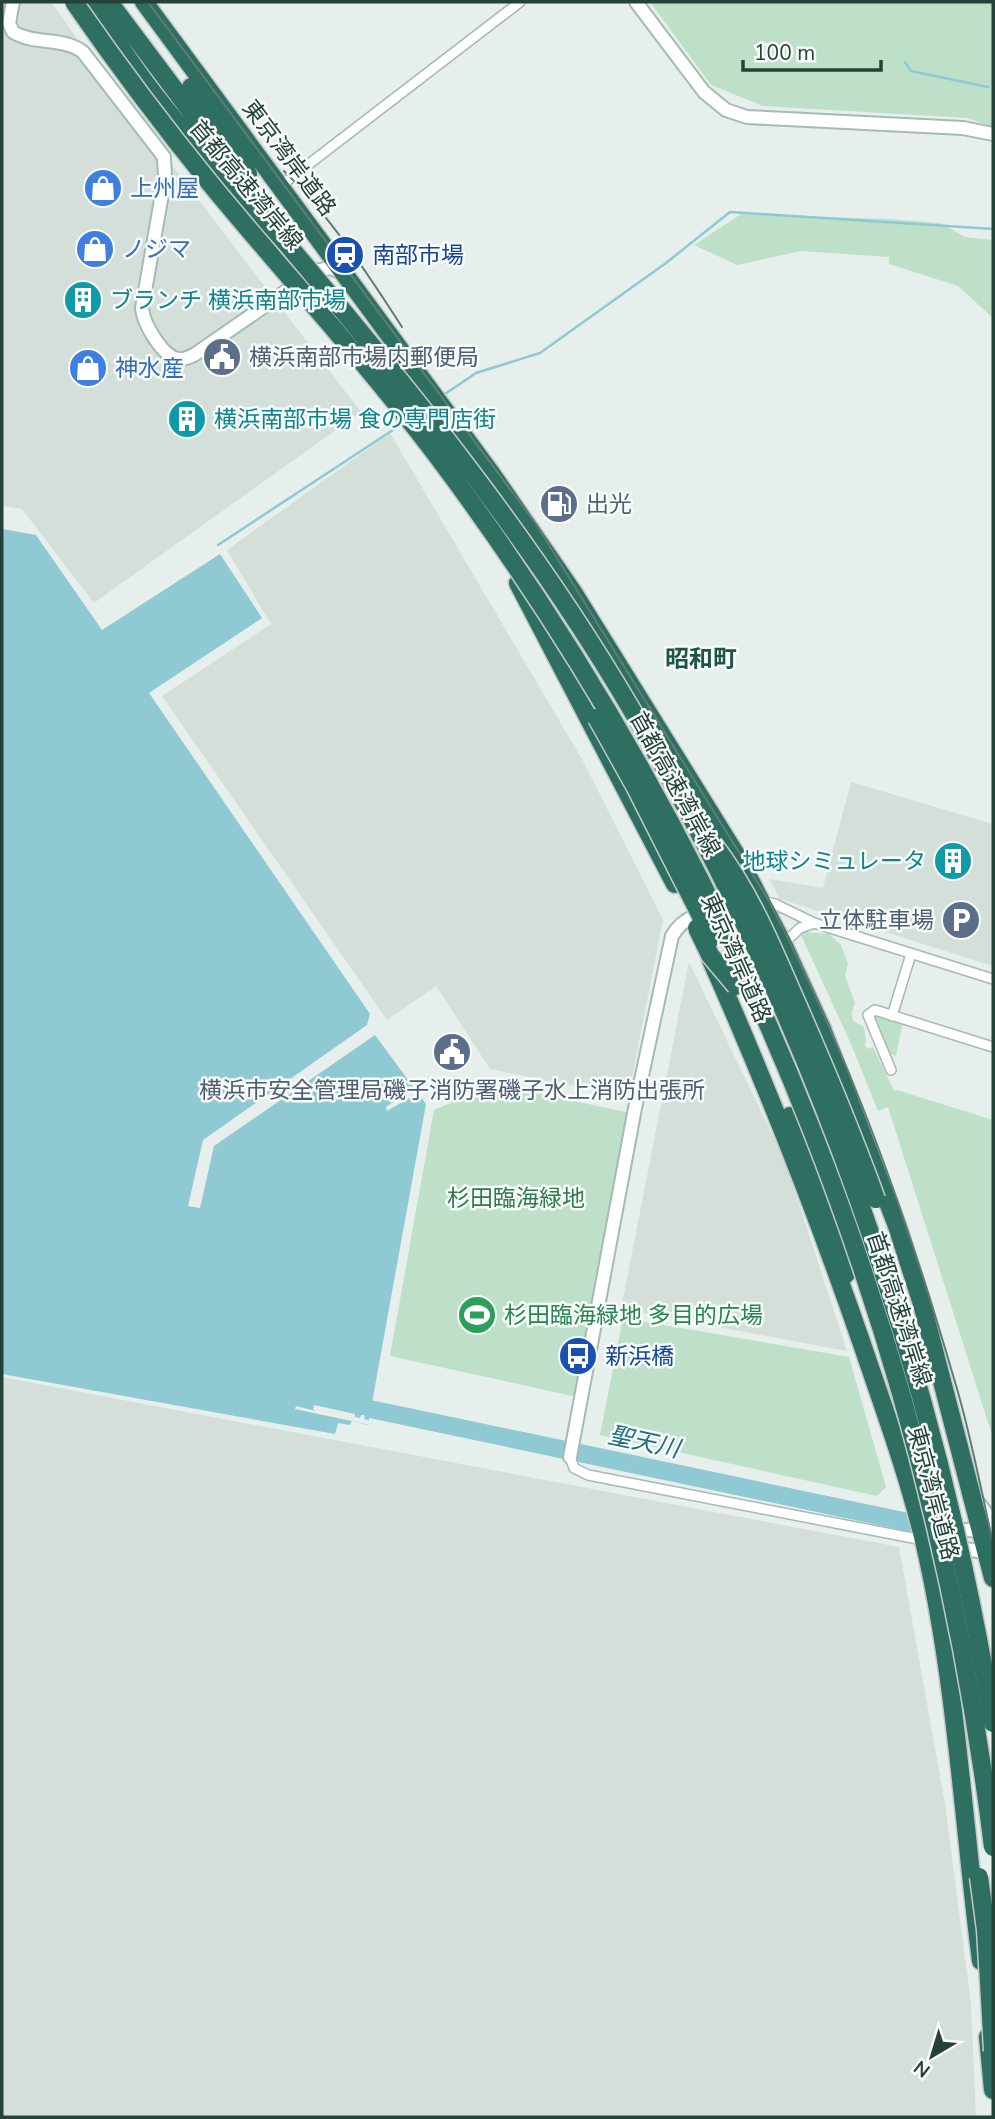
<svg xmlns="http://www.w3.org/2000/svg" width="995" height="2119" font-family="'Nunito Sans','Noto Sans JP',sans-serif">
	<rect width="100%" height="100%" fill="#e6efeb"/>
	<g fill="#d4dfda">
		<path d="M 2,2 L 51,2 L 109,83 L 361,412 L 94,603 L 22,509 L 2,506 Z"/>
		<path d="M 390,433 L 583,761 L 663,920 L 628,1097 L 490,1069 L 436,986 L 387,1020 L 162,696 L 271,624 L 227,550 Z"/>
		<path d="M 851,782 L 993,824 L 993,966 L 780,899 L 769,879 L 823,888 Z"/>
		<path d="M 689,962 L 785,1161 L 847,1351 L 621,1309 Z"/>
		<path d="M 2,1377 L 899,1547 L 945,1804 L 971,2004 L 976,2117 L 2,2117 Z"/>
	</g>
	<g fill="#bfe0c8">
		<path d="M 650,2 L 993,2 L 993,127 L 967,118 L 763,106 L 711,85 Z"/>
		<path d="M 741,214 L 888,219 L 940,223 L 965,237 L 993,240 L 993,318 L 958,286 L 889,264 L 889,257 L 801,251 L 737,265 L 694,245 Z"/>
		<path d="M 806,932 L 829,934 L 841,945 L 848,964 L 845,976 L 855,1003 L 852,1012 L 853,1021 L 864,1027 L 866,1039 L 865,1046 L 869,1049 L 873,1047 L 894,1091 L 897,1090 L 993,1120 L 993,1438 L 888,1107 L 878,1111 L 851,1044 L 801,935 Z"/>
		<path d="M 878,1012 L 903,1021 L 896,1056 L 886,1052 L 870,1020 Z"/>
		<path d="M 495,1084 L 630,1113 L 577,1397 L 390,1356 L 434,1110 Z"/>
		<path d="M 623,1318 L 849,1357 L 886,1487 L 877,1496 L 600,1435 Z"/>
	</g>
	<path fill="#8ec9d4" d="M 2,529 L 36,535 L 102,630 L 220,554 L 262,618 L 149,693 L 370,1014 L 367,1025 L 203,1140 L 188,1206 L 200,1208 L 214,1146 L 375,1035 L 414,1088 L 386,1107 L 387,1111 L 418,1093 L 426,1104 L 368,1425 L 352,1421 L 350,1425 L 338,1423 L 335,1434 L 2,1374 Z"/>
	<path fill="#e6efeb" d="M 314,1405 L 355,1414 L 355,1417 L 360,1418 L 361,1415 L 365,1415 L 364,1419 L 371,1421 L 370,1425 L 295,1409 L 296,1406 L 316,1411 L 313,1409 Z"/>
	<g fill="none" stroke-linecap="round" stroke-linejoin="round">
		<g stroke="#8ec9d4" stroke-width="2.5">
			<path d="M 905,62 L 911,71 L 988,87"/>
			<path d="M 442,396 L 476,373 L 540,353 L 666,263 L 730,212 L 993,229"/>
			<path d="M 218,545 L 402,424"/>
		</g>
		<path stroke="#8ec9d4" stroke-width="18" d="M 370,1409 L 908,1522"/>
		<defs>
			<g id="street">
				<path d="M 279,187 L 520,2"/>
				<path d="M 761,901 L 775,904 L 814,923 L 993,979"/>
				<path d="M 783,944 L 800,928 L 814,923"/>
				<path d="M 892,1016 L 911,954"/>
				<path d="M 891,1070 L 868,1015 L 875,1010 L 993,1047"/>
				<path d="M 570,1457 L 574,1468 L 588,1475 L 923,1540"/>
			</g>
			<g id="secondary">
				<path d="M 13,2 L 9,23 L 13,32 C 34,45 64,37 83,52 L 164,157 L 165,177 L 142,308 C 143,323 162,356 178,359 C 184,360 189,357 194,355 L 315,271 L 330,268 L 343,273"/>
				<path d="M 636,2 L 704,92 L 726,110 L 747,117 L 963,128 L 993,134"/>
				<path d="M 570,1457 L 635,1108 L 672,936 C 686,911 714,911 740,905"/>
				<path d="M 978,1502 L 993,1522"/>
				<path d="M 947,1533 L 965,1530 L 993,1531"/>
				<path d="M 951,1546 L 992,1554"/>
			</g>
			<g id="highway">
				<path d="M 95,2 C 138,91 222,172 288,245"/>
				<path d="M 109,2 L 250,190"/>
				<path d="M 144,2 L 491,473 L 573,592 L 740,861 L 783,944 L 822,1029 L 897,1226 L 922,1304 L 993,1578"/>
				<path d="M 191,87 L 237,152 L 248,174"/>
				<path d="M 518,583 L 675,884"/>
				<path d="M 711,960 C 767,1086 817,1214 862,1344 C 884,1409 908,1474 924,1541 C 956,1678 963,1821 981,1961"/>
				<path d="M 790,1116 L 841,1250 L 846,1274"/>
				<path d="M 988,2037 L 993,2090"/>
			</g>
		</defs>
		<use href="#street" stroke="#a8b8b2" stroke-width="12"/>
		<use href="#secondary" stroke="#a4bbb3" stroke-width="16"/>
		<use href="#highway" stroke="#c2cac8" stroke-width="21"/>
		<use href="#street" stroke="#fff" stroke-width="9"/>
		<use href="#secondary" stroke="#fff" stroke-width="12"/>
		<use href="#highway" stroke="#2f6f62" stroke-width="18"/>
		<g stroke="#5f7d75" stroke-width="2">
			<path d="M 148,2 L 536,524 L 769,901 C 849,1054 907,1216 955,1382 C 971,1435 981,1490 993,1543"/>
			<path d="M 284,171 C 329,215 368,274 402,327"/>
		</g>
		<defs>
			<g id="highway-bridge">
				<path d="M 74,2 C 118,66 164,127 213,187 C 294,285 380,377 455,480 C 748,880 933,1355 993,1847"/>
				<path d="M 288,245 C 411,391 533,542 630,707 C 812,1018 935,1367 993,1723"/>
				<path d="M 597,718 L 635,786 L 712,938"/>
				<path d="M 713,844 C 748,889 771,944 793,995 C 823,1063 851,1130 876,1199"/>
				<path d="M 697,928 L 710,955 L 736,986"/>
				<path d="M 979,1877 L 986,1930 L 993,2051"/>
			</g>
		</defs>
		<use href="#highway-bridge" stroke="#c2cac8" stroke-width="21" stroke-linecap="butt"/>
		<use href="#highway-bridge" stroke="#2f6f62" stroke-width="18"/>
	</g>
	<defs>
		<symbol id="shop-disc" viewBox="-11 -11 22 22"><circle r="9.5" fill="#3f7fe0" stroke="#f7fbf9"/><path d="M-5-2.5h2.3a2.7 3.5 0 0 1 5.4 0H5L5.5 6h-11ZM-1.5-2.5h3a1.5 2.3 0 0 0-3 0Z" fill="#fff"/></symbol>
		<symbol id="station-disc" viewBox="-11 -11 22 22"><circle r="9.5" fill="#1a4fb4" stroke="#f7fbf9"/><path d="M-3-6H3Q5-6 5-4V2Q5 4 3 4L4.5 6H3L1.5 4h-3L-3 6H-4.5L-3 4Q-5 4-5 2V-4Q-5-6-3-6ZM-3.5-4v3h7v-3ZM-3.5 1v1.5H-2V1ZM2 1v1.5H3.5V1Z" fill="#fff"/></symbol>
		<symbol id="building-disc" viewBox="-11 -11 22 22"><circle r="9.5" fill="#0f9aa8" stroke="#f7fbf9"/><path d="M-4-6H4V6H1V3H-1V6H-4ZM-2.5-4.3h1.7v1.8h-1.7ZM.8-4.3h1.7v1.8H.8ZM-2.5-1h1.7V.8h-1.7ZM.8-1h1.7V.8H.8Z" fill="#fff"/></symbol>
		<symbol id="civic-disc" viewBox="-11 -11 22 22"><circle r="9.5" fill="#5c6f8a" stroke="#f7fbf9"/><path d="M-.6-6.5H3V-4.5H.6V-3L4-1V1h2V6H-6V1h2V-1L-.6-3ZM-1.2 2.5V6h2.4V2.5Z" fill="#fff"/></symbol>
		<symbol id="fuel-disc" viewBox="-11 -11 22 22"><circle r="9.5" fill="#5c6f8a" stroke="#f7fbf9"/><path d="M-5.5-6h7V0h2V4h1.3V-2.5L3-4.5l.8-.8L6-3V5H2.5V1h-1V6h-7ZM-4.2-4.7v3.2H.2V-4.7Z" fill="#fff"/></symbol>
		<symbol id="parking-disc" viewBox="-11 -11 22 22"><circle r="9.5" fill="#5c6f8a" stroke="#f7fbf9"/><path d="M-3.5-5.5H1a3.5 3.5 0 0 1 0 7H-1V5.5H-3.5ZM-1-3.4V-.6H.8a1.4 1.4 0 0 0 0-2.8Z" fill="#fff"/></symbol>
		<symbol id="stadium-disc" viewBox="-11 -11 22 22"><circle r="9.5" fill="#2e9e5b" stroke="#f7fbf9"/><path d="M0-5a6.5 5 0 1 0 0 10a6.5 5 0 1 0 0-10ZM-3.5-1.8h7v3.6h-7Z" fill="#fff"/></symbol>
		<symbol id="bus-disc" viewBox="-11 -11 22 22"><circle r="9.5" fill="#1a4fb4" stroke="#f7fbf9"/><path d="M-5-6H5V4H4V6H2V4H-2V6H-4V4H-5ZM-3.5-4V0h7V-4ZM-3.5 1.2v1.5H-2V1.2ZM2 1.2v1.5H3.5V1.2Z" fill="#fff"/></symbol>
	</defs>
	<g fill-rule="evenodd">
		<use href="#shop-disc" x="81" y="166" width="44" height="44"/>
		<use href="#shop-disc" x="73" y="227" width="44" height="44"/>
		<use href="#station-disc" x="323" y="233" width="44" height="44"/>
		<use href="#building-disc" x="61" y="278" width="44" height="44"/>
		<use href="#civic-disc" x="200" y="335" width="44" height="44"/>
		<use href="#shop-disc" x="66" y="346" width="44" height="44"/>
		<use href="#building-disc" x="165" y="397" width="44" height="44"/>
		<use href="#fuel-disc" x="537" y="482" width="44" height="44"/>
		<use href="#building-disc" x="931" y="839" width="44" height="44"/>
		<use href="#parking-disc" x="939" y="898" width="44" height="44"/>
		<use href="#civic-disc" x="430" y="1030" width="44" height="44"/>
		<use href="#stadium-disc" x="455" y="1293" width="44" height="44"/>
		<use href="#bus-disc" x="556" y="1334" width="44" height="44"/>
	</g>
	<g text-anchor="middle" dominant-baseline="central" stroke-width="5" stroke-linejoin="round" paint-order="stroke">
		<g font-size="23" fill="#24423a" stroke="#f7fbf9">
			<text transform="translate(289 158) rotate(53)">東京湾岸道路</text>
			<text transform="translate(246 185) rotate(50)">首都高速湾岸線</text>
			<text transform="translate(675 784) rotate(61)">首都高速湾岸線</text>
			<text transform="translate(736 958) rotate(66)">東京湾岸道路</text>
			<text transform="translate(899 1309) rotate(72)">首都高速湾岸線</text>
			<text transform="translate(933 1493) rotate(75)">東京湾岸道路</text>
		</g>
		<g font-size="23" fill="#366cbe" stroke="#f7fbf9" text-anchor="start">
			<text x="130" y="188">上州屋</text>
			<text x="122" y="249">ノジマ</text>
			<text x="115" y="368">神水産</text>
		</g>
		<g font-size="23" fill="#164399" stroke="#f7fbf9" text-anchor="start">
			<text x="372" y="255">南部市場</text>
			<text x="605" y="1356">新浜橋</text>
		</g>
		<g font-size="23" fill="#0d838f" stroke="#f7fbf9" text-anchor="start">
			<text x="110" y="300">ブランチ 横浜南部市場</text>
			<text x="214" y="419">横浜南部市場 食の専門店街</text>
			<text x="926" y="861" text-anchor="end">地球シミュレータ</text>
		</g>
		<g font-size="23" fill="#4e5e75" stroke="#f7fbf9" text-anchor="start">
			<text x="249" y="357">横浜南部市場内郵便局</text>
			<text x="586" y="504">出光</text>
			<text x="934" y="920" text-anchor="end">立体駐車場</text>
			<text x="452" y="1090" text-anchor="middle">横浜市安全管理局磯子消防署磯子水上消防出張所</text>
		</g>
		<g font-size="23" fill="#2d7a4b" stroke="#f7fbf9">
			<text x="516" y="1198">杉田臨海緑地</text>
		</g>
		<g font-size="23" fill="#27864d" stroke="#f7fbf9" text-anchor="start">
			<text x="504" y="1315">杉田臨海緑地 多目的広場</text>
		</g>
		<g font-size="24" font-weight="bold" fill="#1f5548" stroke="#f7fbf9">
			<text x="701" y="659">昭和町</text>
		</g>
		<g font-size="24" font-style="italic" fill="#1c6f80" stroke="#f7fbf9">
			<text transform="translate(644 1442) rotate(12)">聖天川</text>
		</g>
	</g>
	<rect width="995" height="2119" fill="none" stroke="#24423a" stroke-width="7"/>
	<g transform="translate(932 2056) rotate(218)" stroke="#f7fbf9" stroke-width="5" paint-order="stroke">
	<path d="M0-5L12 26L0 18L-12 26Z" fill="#24423a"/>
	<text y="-10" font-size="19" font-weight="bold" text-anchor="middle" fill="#24423a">N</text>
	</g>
	<path d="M743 60v10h138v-10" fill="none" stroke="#24423a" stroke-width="3.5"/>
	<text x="754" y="60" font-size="21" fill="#24423a" stroke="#f7fbf9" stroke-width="5" paint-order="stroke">100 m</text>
</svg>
